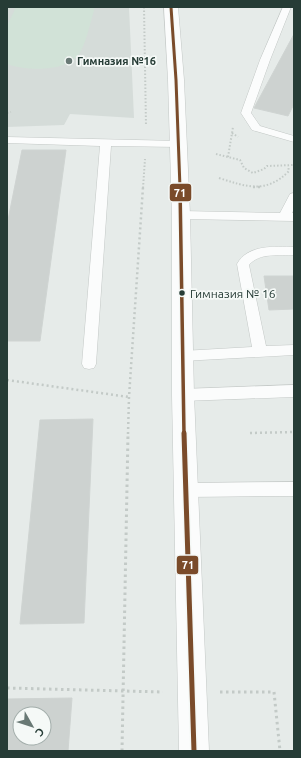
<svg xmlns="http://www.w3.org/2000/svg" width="301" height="758" font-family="Ubuntu,sans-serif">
	<rect width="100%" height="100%" fill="#e6ebe9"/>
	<path fill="#d5dcd9" d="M 7,7 L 129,7 L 134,118 L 70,114 L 64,125 L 7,127 Z"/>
	<path fill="#d1e2d7" d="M 16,7 L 95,7 C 91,20 87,39 81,51 C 70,73 26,71 7,64 L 7,26 Z"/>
	<g fill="#cdd2d0" stroke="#cfd4d2" fill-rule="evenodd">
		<path d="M 294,34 L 294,104 L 288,116 L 254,108 Z"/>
		<path d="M 22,150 L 66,150 L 40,341 L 7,341 L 7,225 Z"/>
		<path d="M 264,276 L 294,276 L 294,309 L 269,310 Z"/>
		<path d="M 93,419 L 84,623 L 20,624 L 40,420 Z"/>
		<path d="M 72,698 L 68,751 L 7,751 L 7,699 ZM 20,714 L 44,714 L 44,738 L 20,738 Z"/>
	</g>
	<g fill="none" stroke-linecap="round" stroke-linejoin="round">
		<defs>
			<g id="service">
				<path d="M 283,7 L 291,7 L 270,60 L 251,113 L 260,126 L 294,136 L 294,142 L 252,130 L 241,113 L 260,60 Z"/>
				<path d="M 7,137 L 179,141 L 184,144 L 179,147 L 111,146 L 96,364 L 94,368 L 89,369 L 84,368 L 82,364 L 100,146 L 7,143 Z"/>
				<path d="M 294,193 L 294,209 L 292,213 L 294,213 L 294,221 L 181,219 L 177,218 L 175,215 L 177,212 L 181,211 L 280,213 L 290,194 Z"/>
				<path d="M 294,247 L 294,255 C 279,256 260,252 249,265 L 266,346 L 294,345 L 294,355 L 182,361 L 177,360 L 175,356 L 177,352 L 182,351 L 252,347 L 237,264 C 248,244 274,247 294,247 Z"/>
				<path d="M 294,385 L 294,397 L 183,401 L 178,399 L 176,395 L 178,391 L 183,389 Z"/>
				<path d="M 294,482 L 294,496 L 185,497 L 179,495 L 177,490 L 179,485 L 185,483 Z"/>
			</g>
			<path id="tertiary" d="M 164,7 L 178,7 L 184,80 L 190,215 L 194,395 L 209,751 L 179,751 L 172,395 L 172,215 L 168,80 Z"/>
		</defs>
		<use href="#service" stroke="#c3c8c6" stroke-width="1"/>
		<use href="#tertiary" stroke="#c3c8c6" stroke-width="1"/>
		<g stroke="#c3cac7" stroke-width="2" stroke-dasharray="1.5 2" stroke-linecap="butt">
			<path d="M 144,7 L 146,126"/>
			<path d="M 7,113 L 11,112"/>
			<path d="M 232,133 L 238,137"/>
			<path d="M 216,154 L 240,160 L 244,168 L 253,173 L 264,169 L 267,166 L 294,165"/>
			<path d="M 228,157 L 233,127"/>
			<path d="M 219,178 C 247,187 266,194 289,171 L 288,166"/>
			<path d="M 143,188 L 145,159"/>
		</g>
		<g stroke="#c3cac7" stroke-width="2.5" stroke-dasharray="2 3" stroke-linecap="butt">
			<path d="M 253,187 L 260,187"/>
			<path d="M 7,380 L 129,397"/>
			<path d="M 250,433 L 294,432"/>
			<path d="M 128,434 L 129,397 L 143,187"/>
		</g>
		<g stroke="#c3cac7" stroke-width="3" stroke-dasharray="2.5 3.5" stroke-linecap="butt">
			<path d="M 7,688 L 163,692"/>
			<path d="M 220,692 L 274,692 L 280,751"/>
			<path d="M 122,751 L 128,433"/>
		</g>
		<use href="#service" fill="#fbfcfc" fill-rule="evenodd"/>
		<use href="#tertiary" fill="#fbfcfc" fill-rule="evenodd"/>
		<defs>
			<path id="bus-1-far2" d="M 171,7 L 176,80 L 180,188"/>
			<path id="bus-1-far1" d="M 180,187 L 184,434"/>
			<path id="bus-1" d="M 184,433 L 194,751"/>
		</defs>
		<use href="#bus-1-far2" stroke="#f5f9f7" stroke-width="5"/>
		<use href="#bus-1-far1" stroke="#f5f9f7" stroke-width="6"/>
		<use href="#bus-1" stroke="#f5f9f7" stroke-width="8"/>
		<use href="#bus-1-far2" stroke="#7a4b2a" stroke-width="3"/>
		<use href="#bus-1-far1" stroke="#7a4b2a" stroke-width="3.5"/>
		<use href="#bus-1" stroke="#7a4b2a" stroke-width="5"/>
	</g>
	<circle fill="#697975" stroke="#f5f9f7" stroke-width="1.5" cx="69" cy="61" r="4"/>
	<circle fill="#263c36" stroke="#f5f9f7" stroke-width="1.5" cx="182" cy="293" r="3.5"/>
	<g text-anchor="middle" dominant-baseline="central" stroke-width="3.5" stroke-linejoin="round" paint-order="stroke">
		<g font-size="11" font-weight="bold" fill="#263c36" stroke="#f5f9f7" text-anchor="start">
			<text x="77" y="61">Гимназия №16</text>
		</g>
		<g font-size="12" fill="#263c36" stroke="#f5f9f7" text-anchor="start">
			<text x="190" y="293">Гимназия № 16</text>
		</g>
	</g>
	<g stroke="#f5f9f7" stroke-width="1.5">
		<rect x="169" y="183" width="23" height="19" rx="4" fill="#7a4b2a"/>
		<rect x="176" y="555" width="23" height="20" rx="4" fill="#7a4b2a"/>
	</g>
	<g font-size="11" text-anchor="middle" font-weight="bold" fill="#fff">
		<text x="180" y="197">71</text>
		<text x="188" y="569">71</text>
	</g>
	<rect width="301" height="758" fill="none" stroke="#263c36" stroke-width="16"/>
	<g transform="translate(32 726) rotate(129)"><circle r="19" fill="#f5f9f7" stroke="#a2adaa"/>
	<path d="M0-3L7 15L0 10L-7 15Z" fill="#697975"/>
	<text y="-6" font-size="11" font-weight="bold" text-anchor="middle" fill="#263c36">С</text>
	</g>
</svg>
